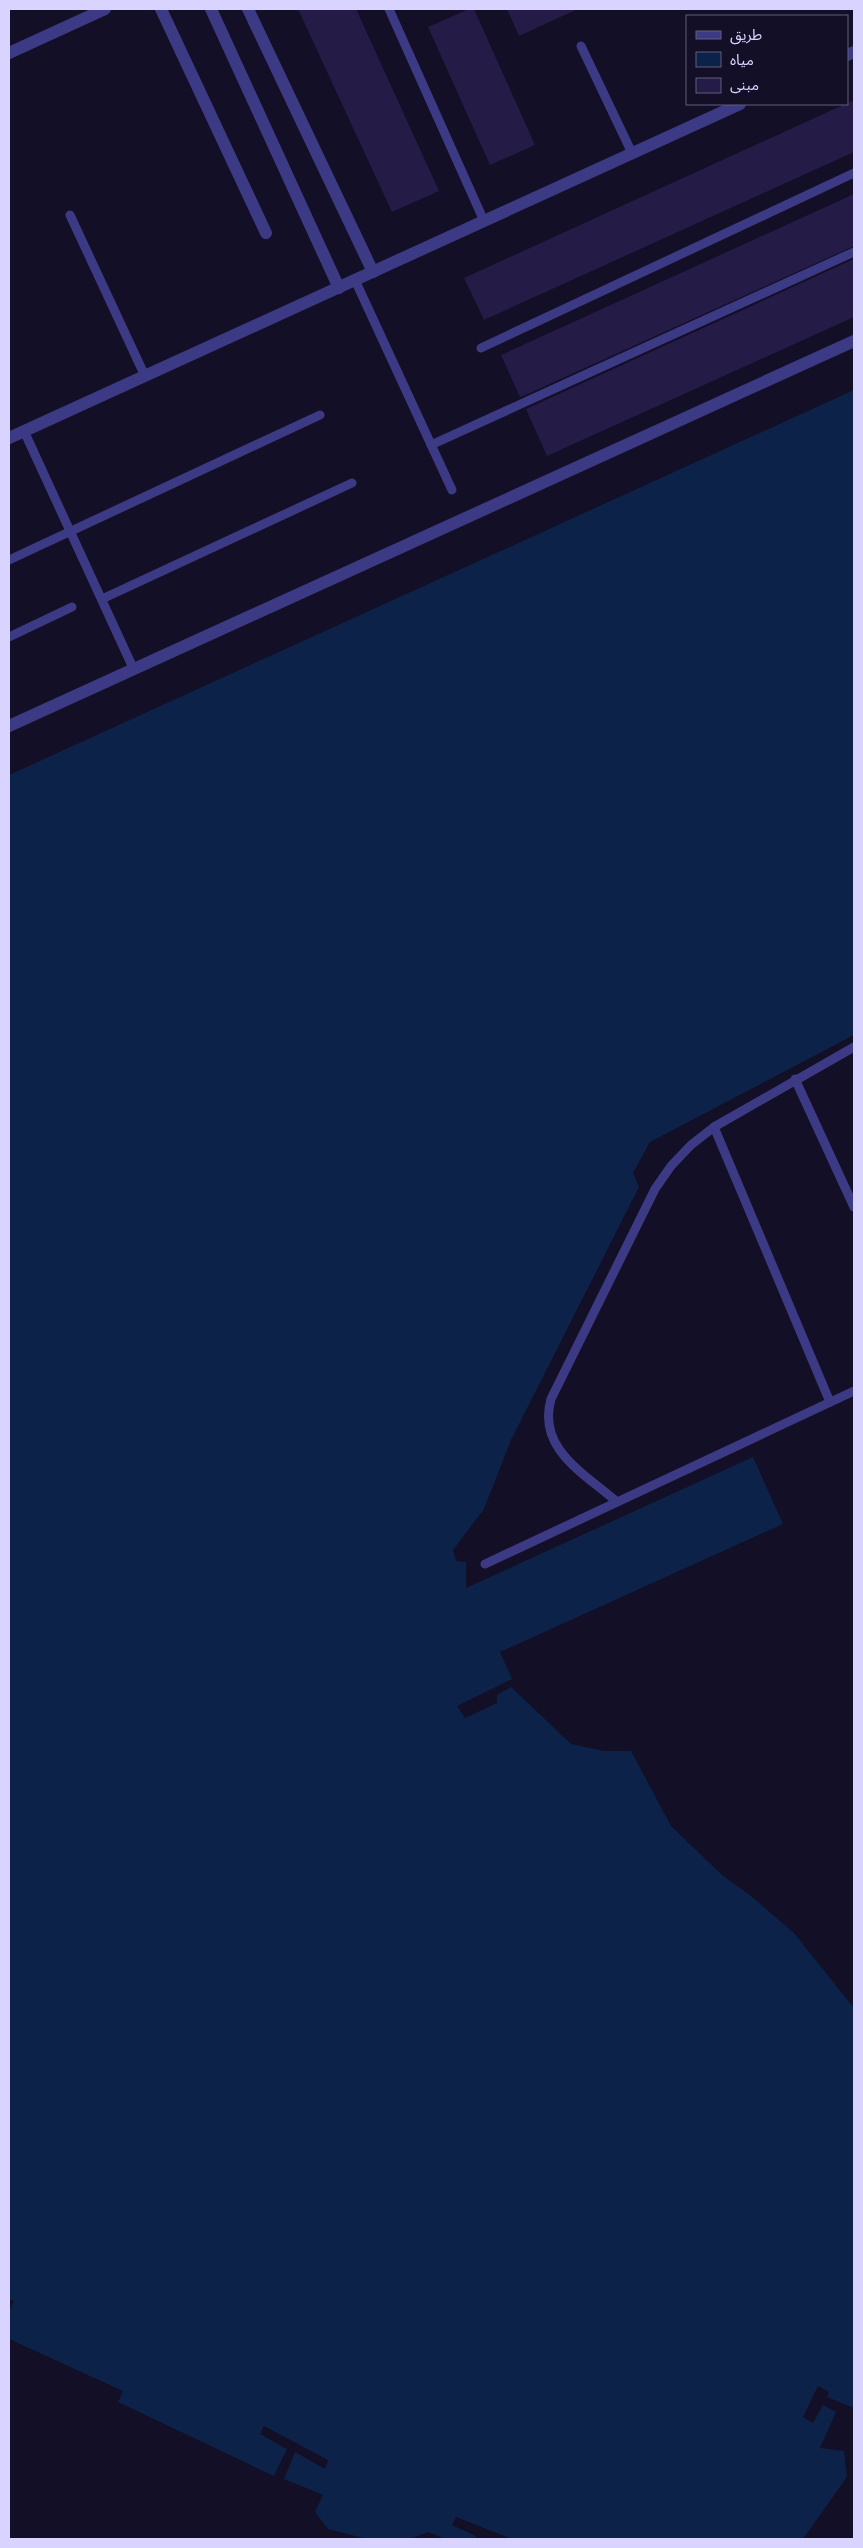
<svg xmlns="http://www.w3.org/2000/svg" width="863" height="2548" font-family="'Exo 2','Noto Sans Arabic',sans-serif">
	<rect width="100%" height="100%" fill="#130f26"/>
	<path fill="#0c2248" d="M 854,390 L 854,1035 L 650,1142 L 633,1173 L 639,1187 L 511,1440 L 484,1509 L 453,1550 L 456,1561 L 466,1562 L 466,1588 L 753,1457 L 783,1524 L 500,1652 L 512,1679 L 457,1706 L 465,1718 L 497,1703 L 497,1695 L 511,1687 L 571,1744 L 604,1751 L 631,1751 L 671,1826 L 722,1875 L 751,1896 L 794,1933 L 854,2008 L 854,2408 L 827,2397 L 829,2392 L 818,2386 L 803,2417 L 813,2423 L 823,2405 L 836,2412 L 820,2448 L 844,2451 L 847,2477 L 803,2539 L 512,2539 L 456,2517 L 452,2525 L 476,2536 L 475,2539 L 445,2539 L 428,2532 L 410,2539 L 367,2539 L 328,2529 L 315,2512 L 323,2495 L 284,2479 L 295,2452 L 325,2469 L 328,2460 L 264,2426 L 260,2434 L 287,2449 L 274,2476 L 118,2402 L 123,2391 L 9,2339 L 9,2311 L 14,2301 L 9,2299 L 9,775 Z"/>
	<g fill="#241b47">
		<path d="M 298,9 L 356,9 L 439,191 L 392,212 Z"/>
		<path d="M 469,9 L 474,9 L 535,145 L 490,165 L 428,27 Z"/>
		<path d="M 507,9 L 578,9 L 519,36 Z"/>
		<path d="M 854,100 L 854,152 L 484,320 L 464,278 Z"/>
		<path d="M 854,194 L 854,246 L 521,397 L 519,395 L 501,355 Z"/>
		<path d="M 854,259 L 854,317 L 547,456 L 526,409 Z"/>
	</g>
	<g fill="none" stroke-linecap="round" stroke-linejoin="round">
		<g stroke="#3d3a85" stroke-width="9">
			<path d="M 389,9 L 484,221"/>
			<path d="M 581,46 L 632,153"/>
			<path d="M 70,215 L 145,376"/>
			<path d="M 355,280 L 452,490"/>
			<path d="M 481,348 L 854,173"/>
			<path d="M 24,431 L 134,670"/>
			<path d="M 431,445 L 854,252"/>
			<path d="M 9,560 L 320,415"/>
			<path d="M 102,599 L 352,483"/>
			<path d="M 9,637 L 72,607"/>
			<path d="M 795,1079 L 854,1207"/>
			<path d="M 714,1127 L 830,1402"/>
			<path d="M 617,1502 C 584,1473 537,1449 551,1399 L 655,1189 L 671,1166 L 691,1145 L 714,1127 L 854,1047"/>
			<path d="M 485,1564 L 854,1391"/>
		</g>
		<g stroke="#3d3a85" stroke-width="12">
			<path d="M 161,9 L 266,233"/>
			<path d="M 211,9 L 339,288"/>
			<path d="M 248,9 L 373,272"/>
			<path d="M 9,53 L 105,9"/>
			<path d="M 847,55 L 854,52"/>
			<path d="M 9,438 L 740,104"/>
			<path d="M 9,726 L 854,341"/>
		</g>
	</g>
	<rect width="863" height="2548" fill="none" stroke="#d9d4ff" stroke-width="20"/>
	<rect x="686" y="15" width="162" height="90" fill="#130f26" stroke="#625e7d"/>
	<rect x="696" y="31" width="25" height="8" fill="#3d3a85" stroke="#625e7d"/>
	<text x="730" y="40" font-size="15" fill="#d9d4ff">طريق</text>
	<rect x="696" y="52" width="25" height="15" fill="#0c2248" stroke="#625e7d"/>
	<text x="730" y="65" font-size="15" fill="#d9d4ff">مياه</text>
	<rect x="696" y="78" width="25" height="15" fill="#241b47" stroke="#625e7d"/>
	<text x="730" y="90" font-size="15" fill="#d9d4ff">مبنى</text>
</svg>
